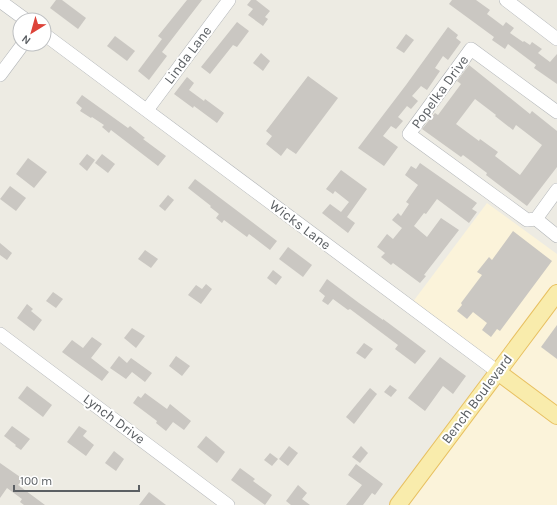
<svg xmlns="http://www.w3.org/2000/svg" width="557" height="505" font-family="Karla,sans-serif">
	<rect width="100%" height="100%" fill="#edebe3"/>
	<path fill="#fbf3da" d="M 487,203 L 557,254 L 557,505 L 399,505 L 497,373 L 409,307 Z"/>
	<g fill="#cac7c2" fill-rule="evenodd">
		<path d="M 56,0 L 62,0 L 86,18 L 78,29 L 50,8 Z"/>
		<path d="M 187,0 L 202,0 L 162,52 L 167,56 L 149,80 L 138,71 L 162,39 L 158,36 Z"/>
		<path d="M 251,0 L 256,0 L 270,11 L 265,17 L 268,19 L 263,26 L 248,15 L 253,9 L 247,5 Z"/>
		<path d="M 452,0 L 476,0 L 490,10 L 487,14 L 503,26 L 506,22 L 514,28 L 510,33 L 523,42 L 524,41 L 530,45 L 532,42 L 542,49 L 538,53 L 550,62 L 557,54 L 557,84 L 534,68 L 536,65 L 508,44 L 505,49 L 492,40 L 494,37 L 449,4 Z"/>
		<path d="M 237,22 L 249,31 L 237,47 L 233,45 L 210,74 L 201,67 Z"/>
		<path d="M 448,27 L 458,35 L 456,38 L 461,42 L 448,60 L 443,56 L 435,68 L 440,71 L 427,90 L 421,86 L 412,96 L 418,101 L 411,109 L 407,106 L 398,117 L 403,121 L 396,129 L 391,126 L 383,136 L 398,147 L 384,166 L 358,148 L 406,85 Z"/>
		<path d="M 406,34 L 414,40 L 404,53 L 396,48 Z"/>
		<path d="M 115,36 L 135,51 L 127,61 L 107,46 Z"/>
		<path d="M 261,53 L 270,61 L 263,71 L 253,63 Z"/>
		<path d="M 469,65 L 530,114 L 532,111 L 557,131 L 557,167 L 527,206 L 486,175 L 487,173 L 463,155 L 461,157 L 422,129 L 435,113 L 438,115 L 461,84 L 457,81 ZM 475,99 L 496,115 L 495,116 L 513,130 L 516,125 L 542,145 L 520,175 L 495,156 L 498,152 L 480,139 L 479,141 L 456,124 Z"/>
		<path d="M 308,76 L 338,98 L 296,154 L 287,148 L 281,156 L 266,144 L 272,136 L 266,131 Z"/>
		<path d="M 187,77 L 194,83 L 189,90 L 204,101 L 205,99 L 224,113 L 217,123 L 194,106 L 193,108 L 174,94 Z"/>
		<path d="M 82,95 L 128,128 L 130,126 L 145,138 L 143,139 L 166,156 L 158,166 L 111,130 L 109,133 L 102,127 L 104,125 L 92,117 L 91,118 L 80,111 L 82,108 L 76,103 Z"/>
		<path d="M 87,154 L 95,160 L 87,171 L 79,164 Z"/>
		<path d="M 102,154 L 115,164 L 108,173 L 95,163 Z"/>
		<path d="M 28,158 L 47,172 L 34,188 L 16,174 Z"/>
		<path d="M 420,163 L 477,203 L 472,209 L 477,212 L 469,223 L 437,199 L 426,214 L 424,213 L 414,226 L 427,237 L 441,218 L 459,230 L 424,275 L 426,276 L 420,283 L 393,263 L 391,265 L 381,257 L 385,253 L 377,247 L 387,234 L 393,239 L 402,228 L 392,220 L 398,213 L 401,216 L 409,204 L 406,202 L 418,185 L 405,175 L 411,166 L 416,169 Z"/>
		<path d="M 341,170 L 367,189 L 347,217 L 355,223 L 348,233 L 322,213 L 330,204 L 341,212 L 349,202 L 335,191 L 333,194 L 326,189 Z"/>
		<path d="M 195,179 L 277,241 L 270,250 L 249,234 L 247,237 L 224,220 L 222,223 L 216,218 L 219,214 L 210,207 L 211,206 L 188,188 Z"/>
		<path d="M 10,186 L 26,198 L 16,211 L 0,199 Z"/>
		<path d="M 168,195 L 174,200 L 165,211 L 159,206 Z"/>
		<path d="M 513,231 L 552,261 L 500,331 L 497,329 L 491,337 L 482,330 L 487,323 L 473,312 L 467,319 L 457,311 L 462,305 L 461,303 L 482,275 L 477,272 L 489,257 L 492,260 Z"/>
		<path d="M 0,243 L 12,253 L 7,260 L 0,255 Z"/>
		<path d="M 288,247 L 312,265 L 303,277 L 279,259 Z"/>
		<path d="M 145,250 L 158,259 L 151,268 L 138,259 Z"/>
		<path d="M 273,270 L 282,277 L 276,285 L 267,278 Z"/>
		<path d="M 327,279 L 359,303 L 383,320 L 383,319 L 426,351 L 415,364 L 395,349 L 398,345 L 350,309 L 348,310 L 333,299 L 328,305 L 322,301 L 325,296 L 319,291 Z"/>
		<path d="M 206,284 L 212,289 L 201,304 L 188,295 L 196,285 L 202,289 Z"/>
		<path d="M 53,292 L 63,299 L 56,308 L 46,301 Z"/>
		<path d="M 27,304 L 33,309 L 31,311 L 42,320 L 34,331 L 17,318 Z"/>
		<path d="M 557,325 L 557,359 L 541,347 Z"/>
		<path d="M 132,328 L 145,336 L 136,348 L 124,338 Z"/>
		<path d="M 92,337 L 102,344 L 91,358 L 109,372 L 102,381 L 62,352 L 72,340 L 83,348 Z"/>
		<path d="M 364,343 L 373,349 L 365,359 L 356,353 Z"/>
		<path d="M 119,356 L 127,363 L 131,358 L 152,373 L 145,382 L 132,372 L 126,379 L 110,368 Z"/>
		<path d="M 176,356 L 190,366 L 182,376 L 169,366 Z"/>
		<path d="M 440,357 L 466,376 L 453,394 L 443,386 L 425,411 L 408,398 Z"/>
		<path d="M 390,385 L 397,390 L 391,397 L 384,392 Z"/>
		<path d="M 27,386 L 52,405 L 43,417 L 18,398 Z"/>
		<path d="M 370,388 L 377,394 L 354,424 L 346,417 Z"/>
		<path d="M 145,393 L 167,409 L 170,404 L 191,421 L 184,430 L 173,422 L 166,431 L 156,423 L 157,421 L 133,403 L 138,396 L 141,398 Z"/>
		<path d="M 12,426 L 30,439 L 21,450 L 15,446 L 16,445 L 4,436 Z"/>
		<path d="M 79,426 L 87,431 L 83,436 L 94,445 L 86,456 L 67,442 Z"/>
		<path d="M 206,436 L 225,452 L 217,463 L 197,447 Z"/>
		<path d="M 289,446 L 298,453 L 288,466 L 279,459 Z"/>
		<path d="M 361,446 L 368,453 L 360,463 L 352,457 Z"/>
		<path d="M 114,451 L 124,459 L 116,471 L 105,463 Z"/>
		<path d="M 270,453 L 278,459 L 272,466 L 264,460 Z"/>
		<path d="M 0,463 L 23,479 L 18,485 L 45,505 L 24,505 L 20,502 L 22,499 L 7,488 L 0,498 Z"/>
		<path d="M 356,464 L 383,484 L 375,495 L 372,493 L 363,505 L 346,505 L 362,485 L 348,475 Z"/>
		<path d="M 240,468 L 255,479 L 253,481 L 272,495 L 265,505 L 231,480 Z"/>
		<path d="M 298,485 L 307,493 L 302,499 L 310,505 L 291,505 L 286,501 Z"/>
		<path d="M 149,492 L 166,505 L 139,505 Z"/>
	</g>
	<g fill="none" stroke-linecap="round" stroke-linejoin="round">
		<defs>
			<g id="minor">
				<path d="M 506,0 L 557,39"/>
				<path d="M 0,1 L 26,20"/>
				<path d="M 44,34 L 498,372"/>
				<path d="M 0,75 L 23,44"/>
				<path d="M 147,110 L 229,0"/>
				<path d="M 557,112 L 471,49 L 409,134 L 527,220 L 536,219 L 557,190"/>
				<path d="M 536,219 L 557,236"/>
				<path d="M 0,334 L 228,505"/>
			</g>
			<g id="major">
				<path d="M 498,372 L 557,416"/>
				<path d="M 398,505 L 557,293"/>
			</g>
		</defs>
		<use href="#minor" stroke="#b3b6b9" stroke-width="14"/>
		<use href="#major" stroke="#e8c061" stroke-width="18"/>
		<use href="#minor" stroke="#fff" stroke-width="13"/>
		<use href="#major" stroke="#f9ecac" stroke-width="16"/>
	</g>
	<g text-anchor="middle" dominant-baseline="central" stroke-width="4" stroke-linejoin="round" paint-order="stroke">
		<g font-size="14" fill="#5b5f63" stroke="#fff">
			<text transform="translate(188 55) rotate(-53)">Linda Lane</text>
			<text transform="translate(440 92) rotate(-54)">Popelka Drive</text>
			<text transform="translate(300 225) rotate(37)">Wicks Lane</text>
			<text transform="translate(477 399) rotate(-53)">Bench Boulevard</text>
			<text transform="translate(114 419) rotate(37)">Lynch Drive</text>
		</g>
	</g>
	<g transform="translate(32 32) rotate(217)"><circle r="19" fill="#ffffff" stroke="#bdbfc1"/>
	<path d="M0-3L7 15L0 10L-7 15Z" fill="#dd4339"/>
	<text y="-6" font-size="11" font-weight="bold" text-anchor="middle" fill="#5b5f63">N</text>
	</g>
	<path d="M14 485v6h125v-6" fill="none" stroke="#5b5f63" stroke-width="2"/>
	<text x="20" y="485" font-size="12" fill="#5b5f63" stroke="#ffffff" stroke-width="3" paint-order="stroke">100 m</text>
</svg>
